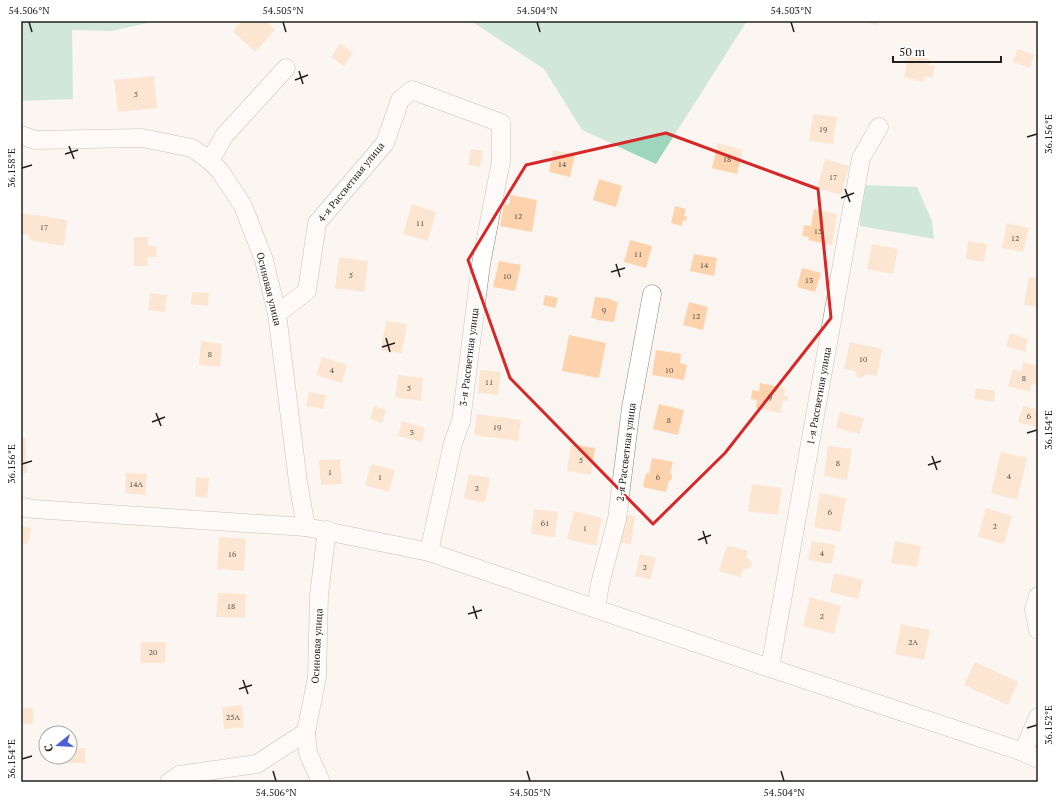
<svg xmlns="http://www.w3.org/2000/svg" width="1059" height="803" font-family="'PT Serif',serif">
	<rect width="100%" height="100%" fill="#fbf5f1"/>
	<g fill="#9ed6bd">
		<path d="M 21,21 L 156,21 L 112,31 L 72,30 L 73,99 L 21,101 Z"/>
		<path d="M 471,21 L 747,21 L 656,164 L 582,130 L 544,69 Z"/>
		<path d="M 861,185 L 917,187 L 932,221 L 934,239 L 860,226 Z"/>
	</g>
	<g fill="#fdd3ad">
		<path d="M 242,21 L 266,21 L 275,30 L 255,52 L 233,31 Z"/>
		<path d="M 862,21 L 878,21 L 877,25 Z"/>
		<path d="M 340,43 L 353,53 L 344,66 L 331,57 Z"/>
		<path d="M 1018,49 L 1034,55 L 1030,68 L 1013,62 Z"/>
		<path d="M 909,54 L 931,60 L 929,65 L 935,66 L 932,78 L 925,76 L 923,82 L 904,77 L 907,64 L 903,63 L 905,59 L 907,60 Z"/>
		<path d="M 154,76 L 157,108 L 118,112 L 114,80 Z"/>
		<path d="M 813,114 L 837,117 L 833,144 L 809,141 Z"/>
		<path d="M 718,143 L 743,150 L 737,174 L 712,168 Z"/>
		<path d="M 471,149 L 483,151 L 480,167 L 468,165 Z"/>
		<path d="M 553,150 L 575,155 L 570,177 L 549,172 Z"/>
		<path d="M 825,159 L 849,166 L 841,195 L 817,188 Z"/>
		<path d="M 599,179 L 622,186 L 616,207 L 593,200 Z"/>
		<path d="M 511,195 L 537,200 L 532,232 L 500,226 L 504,204 L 509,205 Z"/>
		<path d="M 412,204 L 436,212 L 428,241 L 403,234 Z"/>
		<path d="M 675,206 L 686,209 L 684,216 L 687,217 L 686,221 L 683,220 L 682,226 L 671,223 Z"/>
		<path d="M 814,209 L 837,214 L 832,245 L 808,240 L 809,237 L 802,236 L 804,225 L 811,226 Z"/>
		<path d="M 21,213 L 67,220 L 64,246 L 29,240 L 29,235 L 21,234 Z"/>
		<path d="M 1007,223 L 1029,228 L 1023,252 L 1002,248 Z"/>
		<path d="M 134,237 L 148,237 L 148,246 L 156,246 L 157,257 L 147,257 L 148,266 L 134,266 Z"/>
		<path d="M 630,240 L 652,246 L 646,268 L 624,262 Z"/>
		<path d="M 968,241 L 987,244 L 984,262 L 966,259 Z"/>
		<path d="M 872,244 L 898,249 L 893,274 L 867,269 Z"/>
		<path d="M 694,254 L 717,258 L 714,276 L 690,271 Z"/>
		<path d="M 339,257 L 368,261 L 364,292 L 335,288 Z"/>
		<path d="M 499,261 L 521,265 L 515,291 L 493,287 Z"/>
		<path d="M 802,268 L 821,273 L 815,292 L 797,287 Z"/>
		<path d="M 1029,277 L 1038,278 L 1038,307 L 1024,305 Z"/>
		<path d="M 192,292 L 209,293 L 208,306 L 191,304 Z"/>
		<path d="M 150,293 L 167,295 L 165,312 L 148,310 Z"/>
		<path d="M 545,295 L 558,298 L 555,308 L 543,305 Z"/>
		<path d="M 595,297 L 611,299 L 610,300 L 618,302 L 614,322 L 597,320 L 597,319 L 591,318 Z"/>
		<path d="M 689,302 L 708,307 L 703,330 L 683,325 Z"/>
		<path d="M 386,321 L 407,324 L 402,353 L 381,350 Z"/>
		<path d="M 1010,333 L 1028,339 L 1025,352 L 1006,346 Z"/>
		<path d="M 569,335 L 606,343 L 599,378 L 562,371 Z"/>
		<path d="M 201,341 L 222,344 L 220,367 L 199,365 Z"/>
		<path d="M 850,342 L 882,349 L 877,376 L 867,374 L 862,378 L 858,377 L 855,373 L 855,371 L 844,369 Z"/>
		<path d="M 656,350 L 681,354 L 680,363 L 687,365 L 684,380 L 652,375 Z"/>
		<path d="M 322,357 L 347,365 L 342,383 L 316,375 Z"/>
		<path d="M 1023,362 L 1038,366 L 1038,385 L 1032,384 L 1030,392 L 1008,386 L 1013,369 L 1021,372 Z"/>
		<path d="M 480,370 L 501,372 L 498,395 L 478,393 Z"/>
		<path d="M 398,375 L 423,378 L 421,401 L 395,397 Z"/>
		<path d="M 760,383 L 785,388 L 784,396 L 788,396 L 787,401 L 783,400 L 781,413 L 756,408 L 757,400 L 751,399 L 752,390 L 759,391 Z"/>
		<path d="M 976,388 L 995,391 L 994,402 L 974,399 Z"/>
		<path d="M 309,392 L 326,395 L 323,409 L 306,406 Z"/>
		<path d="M 659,404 L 684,410 L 678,435 L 653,429 Z"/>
		<path d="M 374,406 L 386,410 L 382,423 L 370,419 Z"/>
		<path d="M 1023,406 L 1038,410 L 1038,422 L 1036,427 L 1018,422 Z"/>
		<path d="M 840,412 L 864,418 L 860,434 L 836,428 Z"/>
		<path d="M 477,414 L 521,420 L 518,441 L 474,435 Z"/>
		<path d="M 402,421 L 425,428 L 422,442 L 398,436 Z"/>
		<path d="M 21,438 L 25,438 L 27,473 L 21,473 Z"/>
		<path d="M 571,444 L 595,448 L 591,475 L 567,471 Z"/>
		<path d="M 828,446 L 852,449 L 847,480 L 824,476 Z"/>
		<path d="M 1001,452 L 1027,458 L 1017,500 L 991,493 Z"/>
		<path d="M 652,458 L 673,462 L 670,473 L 672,474 L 671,481 L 669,480 L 666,492 L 643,487 L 646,473 L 649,474 Z"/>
		<path d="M 340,459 L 342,484 L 321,485 L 319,460 Z"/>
		<path d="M 371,464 L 395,470 L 389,492 L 365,485 Z"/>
		<path d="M 126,473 L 147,474 L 145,495 L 125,493 Z"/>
		<path d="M 469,474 L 490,478 L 485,503 L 464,498 Z"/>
		<path d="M 196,477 L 209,478 L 207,498 L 195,496 Z"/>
		<path d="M 752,484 L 782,488 L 778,515 L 748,511 Z"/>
		<path d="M 820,493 L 846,498 L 840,532 L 814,527 Z"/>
		<path d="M 986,508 L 1012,516 L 1004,544 L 978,537 Z"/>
		<path d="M 534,509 L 558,512 L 555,537 L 531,534 Z"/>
		<path d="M 574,511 L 602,518 L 596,546 L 567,539 Z"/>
		<path d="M 621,514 L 635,516 L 631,544 L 617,542 Z"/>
		<path d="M 21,526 L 31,528 L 28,544 L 21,543 Z"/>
		<path d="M 219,537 L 246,539 L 244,571 L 217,569 Z"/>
		<path d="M 812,541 L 835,545 L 832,564 L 808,560 Z"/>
		<path d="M 895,541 L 921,546 L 917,567 L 891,563 Z"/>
		<path d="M 727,545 L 748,551 L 746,557 L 752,562 L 751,566 L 748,569 L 743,569 L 740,577 L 719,571 Z"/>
		<path d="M 640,554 L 656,558 L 650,580 L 635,576 Z"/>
		<path d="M 834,573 L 863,580 L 858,599 L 830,592 Z"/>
		<path d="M 218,593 L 246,594 L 245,618 L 216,617 Z"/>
		<path d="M 810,597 L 841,606 L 834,634 L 803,626 Z"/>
		<path d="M 901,624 L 930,630 L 924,660 L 895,654 Z"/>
		<path d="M 141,642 L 166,642 L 165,663 L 140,663 Z"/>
		<path d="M 975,662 L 1018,682 L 1008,705 L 964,685 Z"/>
		<path d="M 242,705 L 244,727 L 224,729 L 222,707 Z"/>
		<rect x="21" y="708" width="12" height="16"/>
		<path d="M 85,748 L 86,763 L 66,763 L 65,757 L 70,757 L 70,749 Z"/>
	</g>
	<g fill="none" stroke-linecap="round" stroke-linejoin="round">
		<defs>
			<g id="minor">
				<path d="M 21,135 L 35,140 L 142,138 L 192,148 L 210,161 L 220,171 L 243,206 L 264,260 L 277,314 L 298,482 L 306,527"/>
				<path d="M 210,161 L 224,136 L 286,68"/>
				<path d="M 277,314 L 307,291 L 317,223 L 385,143 L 400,100 L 412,90 L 501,123 L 501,161 L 481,264 L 461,421 L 453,443 L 429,552"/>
				<path d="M 21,507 L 34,509 L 306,527 L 429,552 L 770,668 L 1023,752 L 1038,759"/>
				<path d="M 1038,596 L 1034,609 L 1038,630"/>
				<path d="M 596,608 L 600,584 L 617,519 L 631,408 L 652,294"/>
				<path d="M 770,668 L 861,158 L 879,127"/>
				<path d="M 1023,752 L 1038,717"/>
				<path d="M 169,782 L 179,775 L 257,764 L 306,732"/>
				<path d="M 321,782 L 308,753 L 306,732 L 317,677 L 319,595 L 327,530"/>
			</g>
		</defs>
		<use href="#minor" stroke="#87827e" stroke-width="19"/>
		<use href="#minor" stroke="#fff" stroke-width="18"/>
	</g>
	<path d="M0 0H1059V803H0ZM 666,133 L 818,189 L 831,318 L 725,453 L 653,524 L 510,378 L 468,260 L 526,165 Z" fill="#fbf5f1" fill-opacity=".55" fill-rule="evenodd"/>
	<path fill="none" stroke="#d62828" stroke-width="3" stroke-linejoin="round" d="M 666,133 L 818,189 L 831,318 L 725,453 L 653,524 L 510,378 L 468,260 L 526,165 Z"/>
	<path fill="none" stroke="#22201e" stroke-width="1.5" d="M 29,22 L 32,32M 283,22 L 286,32M 537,22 L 540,32M 791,22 L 794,32M 299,71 L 303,84M 295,80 L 308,75M 1027,137 L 1037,134M 69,146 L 74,159M 65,154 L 78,150M 22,168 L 32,165M 845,189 L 850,202M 841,198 L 854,193M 616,264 L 620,277M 611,272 L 625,268M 386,338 L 390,352M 382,347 L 395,343M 156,413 L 161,426M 152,422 L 165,417M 1027,433 L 1037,430M 932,456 L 937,470M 22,464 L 32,461M 928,465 L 941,461M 703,531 L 707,544M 698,540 L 711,535M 473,606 L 477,619M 468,614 L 482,610M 243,680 L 248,694M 239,689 L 252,685M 1027,728 L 1037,725M 22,759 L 32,756M 273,771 L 276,781M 527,771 L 530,781M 781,771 L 784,781"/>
	<g text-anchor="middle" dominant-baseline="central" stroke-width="3.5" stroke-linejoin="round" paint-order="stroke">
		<g font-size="8" fill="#594d42">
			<text x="136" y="94">5</text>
			<text x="823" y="129">19</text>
			<text x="727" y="159">18</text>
			<text x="562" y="164">14</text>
			<text x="833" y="177">17</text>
			<text x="518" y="216">12</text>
			<text x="420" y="223">11</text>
			<text x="44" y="227">17</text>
			<text x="818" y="231">15</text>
			<text x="1015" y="238">12</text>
			<text x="638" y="254">11</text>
			<text x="704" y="265">14</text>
			<text x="351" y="275">5</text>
			<text x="507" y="276">10</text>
			<text x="809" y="280">13</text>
			<text x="604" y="310">9</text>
			<text x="696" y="316">12</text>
			<text x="210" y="354">8</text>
			<text x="863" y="359">10</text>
			<text x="332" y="370">4</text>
			<text x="669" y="370">10</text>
			<text x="1024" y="378">8</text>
			<text x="489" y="382">11</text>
			<text x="409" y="388">5</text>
			<text x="770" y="397">9</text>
			<text x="1029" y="416">6</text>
			<text x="669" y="420">8</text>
			<text x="497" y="427">19</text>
			<text x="412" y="432">3</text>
			<text x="581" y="460">5</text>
			<text x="838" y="463">8</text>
			<text x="330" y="472">1</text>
			<text x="1009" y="476">4</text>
			<text x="380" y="477">1</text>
			<text x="658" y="477">6</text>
			<text x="136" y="484">14А</text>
			<text x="477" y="488">2</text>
			<text x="830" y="512">6</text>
			<text x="545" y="523">61</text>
			<text x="995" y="526">2</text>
			<text x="585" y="528">1</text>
			<text x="822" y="553">4</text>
			<text x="232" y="554">16</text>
			<text x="645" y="567">2</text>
			<text x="231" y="606">18</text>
			<text x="822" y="616">2</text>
			<text x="913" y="642">2А</text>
			<text x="153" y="652">20</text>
			<text x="233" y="717">25А</text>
		</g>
		<g font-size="10" fill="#22201e" stroke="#fff">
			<text transform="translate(351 182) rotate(-51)">4-я Рассветная улица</text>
			<text transform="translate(269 289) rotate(76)">Осиновая улица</text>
			<text transform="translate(469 357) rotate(-83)">3-я Рассветная улица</text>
			<text transform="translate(819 396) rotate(-80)">1-я Рассветная улица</text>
			<text transform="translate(626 452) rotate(-83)">2-я Рассветная улица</text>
			<text transform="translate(317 646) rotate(-87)">Осиновая улица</text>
		</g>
	</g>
	<rect width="1059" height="803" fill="none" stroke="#ffffff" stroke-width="44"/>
	<g transform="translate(58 745) rotate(252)"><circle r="19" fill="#ffffff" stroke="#a7a6a5"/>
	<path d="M0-3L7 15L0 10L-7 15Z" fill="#4d61d6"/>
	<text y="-6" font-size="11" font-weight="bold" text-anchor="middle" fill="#22201e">С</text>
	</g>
	<path d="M893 56v6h108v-6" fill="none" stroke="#22201e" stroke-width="2"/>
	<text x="899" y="56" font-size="12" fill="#22201e" stroke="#ffffff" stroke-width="3" paint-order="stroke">50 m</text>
	<rect x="22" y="22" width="1015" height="759" fill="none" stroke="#22201e" stroke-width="1.5"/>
	<g font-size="10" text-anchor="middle" fill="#22201e">
		<text x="29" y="14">54.506°N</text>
		<text x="283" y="14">54.505°N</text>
		<text x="537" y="14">54.504°N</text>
		<text x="791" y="14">54.503°N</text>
		<text transform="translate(1048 134) rotate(-90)" y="4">36.156°E</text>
		<text transform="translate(11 168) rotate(-90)" y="4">36.158°E</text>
		<text transform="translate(1048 430) rotate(-90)" y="4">36.154°E</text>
		<text transform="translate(11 464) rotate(-90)" y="4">36.156°E</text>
		<text transform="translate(1048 725) rotate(-90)" y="4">36.152°E</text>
		<text transform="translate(11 759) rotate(-90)" y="4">36.154°E</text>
		<text x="276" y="796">54.506°N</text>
		<text x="530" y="796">54.505°N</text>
		<text x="784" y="796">54.504°N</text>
	</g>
</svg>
